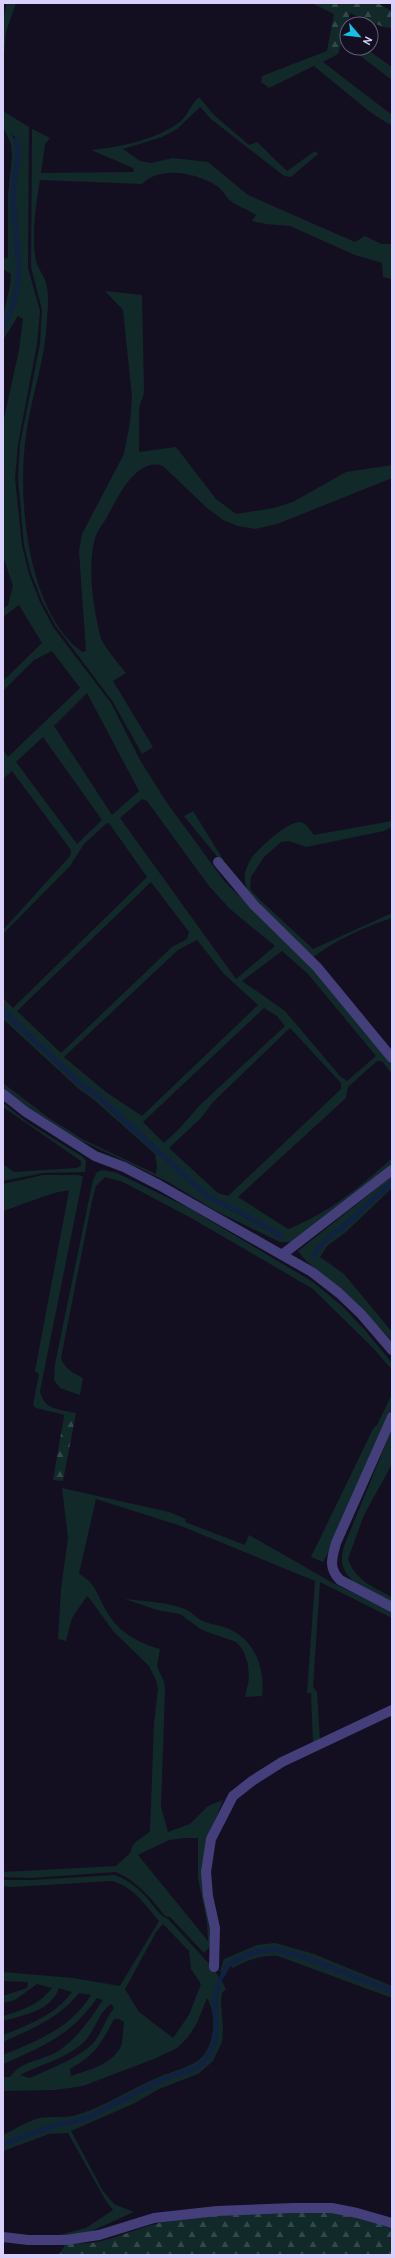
<svg xmlns="http://www.w3.org/2000/svg" width="395" height="2258" font-family="Cabin,sans-serif">
	<defs>
		<pattern id="forest-firs" width="22" height="20" patternUnits="userSpaceOnUse"><rect width="22" height="20" fill="#122929"/><path d="M5 1l3.5 6h-7zM16 11l3.5 6h-7z" fill="#344749"/></pattern>
	</defs>
	<rect width="100%" height="100%" fill="#130f20"/>
	<g fill="#122929" fill-rule="evenodd">
		<path d="M 7,3 L 16,3 L 6,32 L 3,66 L 3,20 Z"/>
		<path d="M 350,48 L 365,48 L 392,67 L 392,80 Z"/>
		<path d="M 327,51 L 338,54 L 323,62 L 392,115 L 392,126 L 370,112 L 314,66 L 269,88 L 261,82 L 262,76 Z"/>
		<path d="M 199,97 L 214,115 L 249,145 L 257,142 L 287,171 L 315,151 L 318,154 L 291,177 L 284,176 L 211,119 L 200,107 L 177,129 L 162,137 L 123,149 L 140,161 L 151,163 L 173,158 L 208,162 L 248,195 L 355,242 L 365,236 L 381,244 L 392,244 L 392,279 L 383,277 L 382,263 L 355,255 L 290,226 L 266,224 L 252,221 L 256,215 C 248,209 239,207 232,202 C 226,198 223,190 217,186 C 197,173 160,165 142,184 L 40,180 C 36,205 31,236 36,261 C 38,269 44,275 46,283 C 49,294 48,308 47,319 C 46,358 31,396 26,435 C 17,498 27,612 82,652 L 86,651 L 79,551 L 82,534 L 124,454 L 130,422 L 132,397 L 123,310 L 105,291 L 142,295 L 144,393 L 139,408 L 139,452 L 176,447 L 216,499 L 236,514 L 274,508 L 293,502 L 346,472 L 392,465 L 392,478 L 277,524 L 255,529 L 238,526 L 223,520 L 207,508 L 163,466 C 136,456 117,499 107,517 C 103,524 97,531 95,538 C 87,568 93,606 100,635 C 102,645 119,664 126,673 L 113,681 L 153,747 L 142,754 L 113,702 L 55,625 L 42,601 L 31,573 L 24,545 L 18,478 L 20,444 L 40,344 L 42,310 L 31,267 L 32,129 L 50,138 L 45,144 L 41,173 L 134,172 L 133,168 L 91,150 C 118,148 163,138 183,119 C 189,112 192,103 199,97 Z"/>
		<path d="M 3,111 L 29,127 L 28,268 L 40,311 L 37,344 L 18,444 L 15,478 L 22,546 L 29,574 L 40,602 L 53,627 L 111,703 L 140,760 L 167,803 L 225,882 L 312,967 L 392,1065 L 392,1074 L 382,1061 L 377,1061 L 348,1087 L 346,1098 L 238,1197 L 288,1229 C 329,1213 360,1187 392,1158 L 392,1166 L 291,1242 L 280,1242 L 216,1211 L 168,1182 L 78,1139 L 31,1109 L 3,1088 L 3,1083 L 49,1118 L 84,1140 L 156,1174 L 157,1166 L 155,1154 L 93,1099 L 80,1090 L 3,1019 L 3,1013 L 208,1198 L 282,1237 L 263,1223 L 209,1196 L 99,1095 L 84,1085 L 3,1009 L 3,998 L 13,1008 L 147,877 L 109,823 L 106,824 L 84,844 L 70,866 L 3,934 L 3,930 L 70,856 L 71,850 L 12,771 L 3,779 L 3,750 L 8,757 L 80,688 L 52,651 L 34,660 L 3,691 L 3,681 L 42,643 L 19,605 L 3,617 L 3,609 L 8,605 L 13,586 L 3,556 L 3,423 L 19,350 L 23,319 L 18,316 L 3,340 L 3,328 L 14,306 L 20,276 L 14,193 L 20,147 L 17,139 L 12,134 L 17,147 L 12,193 L 17,275 L 12,305 L 3,323 C 3,306 11,291 11,274 L 3,269 L 3,259 L 8,258 L 8,195 L 12,157 L 11,144 L 3,127 ZM 87,693 L 139,791 L 112,815 L 54,726 ZM 43,737 L 102,820 L 77,844 L 16,762 ZM 142,799 L 147,801 L 209,886 L 230,909 L 275,946 L 236,979 L 120,818 ZM 151,882 L 189,932 L 187,939 L 172,947 L 61,1053 L 17,1011 ZM 197,940 L 224,974 L 258,1005 L 142,1116 L 106,1092 L 64,1057 L 178,950 ZM 282,951 L 308,974 L 376,1056 L 347,1081 L 340,1076 L 285,1011 L 242,981 ZM 264,1008 L 277,1016 L 285,1026 L 200,1105 L 180,1128 L 164,1143 L 143,1122 ZM 290,1028 L 341,1083 L 341,1089 L 228,1196 L 218,1193 L 169,1148 L 201,1118 L 213,1102 Z"/>
		<path d="M 193,811 L 224,861 L 220,860 L 184,816 Z"/>
		<path d="M 392,821 L 392,827 L 384,831 L 306,847 L 289,841 L 281,842 L 264,857 L 251,877 L 250,889 L 258,898 L 313,949 L 392,913 L 392,918 C 365,927 335,940 312,958 C 294,940 254,908 246,886 C 243,877 246,867 251,859 C 257,849 289,820 301,822 C 307,824 310,830 314,835 Z"/>
		<path d="M 3,1103 L 27,1122 L 83,1157 L 86,1161 L 85,1172 L 43,1173 L 3,1181 L 3,1164 L 14,1172 L 76,1168 L 81,1166 L 81,1161 L 3,1107 Z"/>
		<path d="M 103,1170 L 117,1173 L 189,1208 L 313,1282 L 342,1306 L 364,1329 L 392,1363 L 392,1370 L 373,1348 L 313,1289 L 193,1219 L 123,1182 L 105,1177 L 96,1186 L 92,1201 L 61,1358 C 64,1369 74,1373 83,1378 L 80,1395 L 60,1388 L 54,1380 L 55,1364 L 93,1180 L 97,1172 Z"/>
		<path d="M 43,1175 L 79,1175 L 83,1177 L 40,1391 C 43,1406 52,1408 65,1411 L 65,1415 L 36,1408 L 33,1405 L 39,1374 L 35,1371 L 69,1191 C 59,1189 17,1207 3,1211 L 3,1184 Z"/>
		<path d="M 392,1176 L 392,1181 L 345,1222 C 341,1228 338,1228 332,1232 C 324,1238 319,1245 313,1254 L 315,1255 C 322,1244 330,1235 342,1230 L 392,1184 L 392,1188 L 346,1232 L 327,1246 L 320,1257 L 344,1274 L 392,1332 L 392,1341 L 343,1290 L 306,1261 L 298,1251 Z"/>
		<path d="M 392,1394 L 392,1408 L 327,1555 L 323,1562 L 311,1557 L 374,1427 L 377,1425 Z"/>
		<path d="M 392,1429 L 392,1464 L 364,1515 L 348,1559 C 355,1580 373,1587 392,1597 L 392,1604 C 374,1595 340,1582 342,1557 C 342,1552 344,1546 346,1541 Z"/>
		<path d="M 62,1488 L 169,1512 L 186,1519 L 185,1522 L 245,1545 L 249,1535 L 331,1582 L 392,1612 L 392,1618 L 320,1582 L 313,1687 L 317,1692 L 320,1741 L 313,1744 L 311,1693 L 307,1693 L 315,1581 L 181,1526 L 96,1499 L 79,1574 C 94,1582 96,1591 103,1605 C 116,1631 134,1641 160,1649 L 157,1666 L 164,1682 L 165,1689 L 161,1807 L 168,1832 L 190,1824 L 208,1806 L 223,1800 L 208,1839 L 212,1944 L 204,1953 L 170,1917 L 165,1916 C 151,1898 137,1881 116,1872 L 31,1878 L 3,1877 L 3,1872 L 116,1866 L 131,1852 C 132,1840 143,1839 150,1831 L 154,1724 L 158,1689 L 156,1680 L 149,1666 L 114,1632 L 90,1599 L 87,1596 L 72,1618 L 66,1641 L 58,1639 L 61,1589 L 68,1538 ZM 184,1838 L 198,1838 L 198,1878 L 207,1922 L 208,1941 L 138,1855 L 169,1840 Z"/>
		<path d="M 125,1599 C 145,1601 166,1602 185,1609 C 192,1612 197,1619 203,1621 C 212,1625 221,1625 229,1629 C 256,1641 265,1669 262,1696 L 245,1697 L 249,1679 L 248,1664 L 243,1650 L 236,1642 L 202,1630 L 180,1614 L 157,1610 Z"/>
		<path d="M 115,1875 C 128,1880 137,1887 146,1897 C 153,1904 159,1916 168,1919 L 213,1968 L 220,1979 L 214,1999 L 215,2037 L 212,2047 L 207,2057 L 197,2066 L 161,2079 L 84,2118 L 57,2124 L 3,2143 L 3,2135 C 14,2130 27,2121 39,2118 C 50,2116 62,2118 73,2116 C 103,2108 130,2089 159,2077 C 172,2071 190,2068 201,2058 C 215,2044 217,2015 207,1998 L 197,2023 L 188,2037 L 177,2048 L 156,2058 L 83,2086 L 55,2090 L 3,2091 L 3,2077 L 10,2077 C 21,2061 39,2061 55,2053 C 76,2041 90,2019 103,2000 L 97,1998 C 72,2034 43,2047 3,2064 L 3,2055 C 37,2041 71,2028 91,1995 L 79,1993 C 60,2018 31,2029 3,2042 L 3,2035 C 29,2025 55,2015 72,1992 L 59,1988 C 51,2011 24,2015 3,2021 L 3,2016 C 23,2010 39,2005 52,1988 L 37,1984 L 15,2000 L 3,2003 L 3,1996 L 27,1988 L 28,1982 L 3,1981 L 3,1972 L 73,1978 L 120,1986 L 159,1921 C 145,1905 134,1887 112,1881 L 13,1887 L 3,1886 L 3,1880 L 31,1880 ZM 163,1924 L 189,1951 L 191,1969 L 201,1984 L 189,2015 L 173,2038 L 139,2012 L 125,1989 L 156,1932 ZM 111,2004 L 114,2008 C 106,2018 103,2030 95,2041 C 84,2056 47,2070 30,2078 L 20,2075 C 41,2064 66,2059 84,2042 C 95,2031 98,2013 111,2004 ZM 114,2019 L 119,2019 L 124,2022 C 123,2029 123,2040 121,2046 C 112,2065 88,2070 71,2076 L 70,2069 C 97,2053 100,2045 114,2019 Z"/>
		<path d="M 275,1943 L 314,1954 L 392,1986 L 392,1990 L 305,1956 L 276,1948 L 254,1950 L 228,1963 L 222,1974 L 220,1971 L 224,1959 L 257,1945 Z"/>
		<path d="M 276,1951 L 304,1958 L 392,1993 L 392,1998 L 278,1956 C 261,1955 247,1960 233,1968 L 229,1964 L 255,1953 Z"/>
		<path d="M 221,1980 L 226,1989 L 222,1993 L 221,2003 L 223,2028 L 222,2042 L 213,2061 L 198,2074 L 159,2089 L 135,2103 L 71,2131 L 103,2191 L 114,2204 L 134,2212 L 87,2233 L 55,2236 L 86,2228 L 113,2210 L 106,2201 L 68,2133 L 49,2134 L 3,2151 L 3,2145 L 58,2126 L 85,2120 L 162,2081 L 198,2068 L 209,2058 L 215,2048 L 217,2037 L 216,1999 Z"/>
	</g>
	<g fill="url(#forest-firs)">
		<path d="M 312,3 L 377,3 L 392,11 L 392,28 L 383,27 L 350,13 L 338,54 L 327,51 L 334,14 Z"/>
		<path d="M 65,1411 L 76,1413 L 63,1481 L 53,1480 Z"/>
		<path d="M 327,2211 L 392,2226 L 392,2255 L 59,2255 L 66,2243 C 74,2243 83,2244 91,2243 C 118,2239 142,2225 170,2221 C 222,2213 274,2213 327,2211 Z"/>
	</g>
	<g fill="none" stroke-linecap="round" stroke-linejoin="round">
		<g stroke="#112141" stroke-width="5">
			<path d="M 3,325 C 30,285 14,238 13,194 C 13,176 22,156 16,140"/>
			<path d="M 3,1011 L 83,1086 L 98,1096 L 208,1197 L 244,1214 L 281,1236"/>
			<path d="M 314,1255 C 321,1244 329,1234 341,1229 L 392,1182"/>
			<path d="M 222,1976 L 229,1964 L 254,1952 L 276,1949 L 304,1957 L 392,1991"/>
			<path d="M 3,2144 L 57,2125 L 85,2119 L 161,2080 L 198,2067 L 208,2057 L 213,2048 L 216,2037 L 215,1999 L 220,1980"/>
		</g>
		<g stroke="#443e7b" stroke-width="10">
			<path d="M 218,862 L 254,905 L 317,967 L 392,1058"/>
			<path d="M 3,1094 L 26,1112 L 95,1156 L 124,1167 L 159,1185 L 312,1272 L 339,1293 L 361,1314 L 392,1350"/>
			<path d="M 283,1254 L 392,1170"/>
			<path d="M 392,1417 L 336,1543 C 332,1558 328,1568 340,1580 L 392,1607"/>
			<path d="M 214,1967 L 215,1928 L 208,1896 L 206,1872 L 211,1839 L 233,1796 L 252,1781 L 282,1762 L 392,1710"/>
			<path d="M 3,2237 L 28,2240 L 66,2240 L 99,2235 L 154,2218 L 217,2211 L 293,2208 L 332,2208 L 357,2213 L 392,2223"/>
		</g>
	</g>
	<rect width="395" height="2258" fill="none" stroke="#d9d1fb" stroke-width="8"/>
	<g transform="translate(359 36) rotate(118)"><circle r="19" fill="#130f20" stroke="#625d78"/>
	<path d="M0-3L7 15L0 10L-7 15Z" fill="#14c2e5"/>
	<text y="-6" font-size="11" font-weight="bold" text-anchor="middle" fill="#d9d1fb">N</text>
	</g>
</svg>
